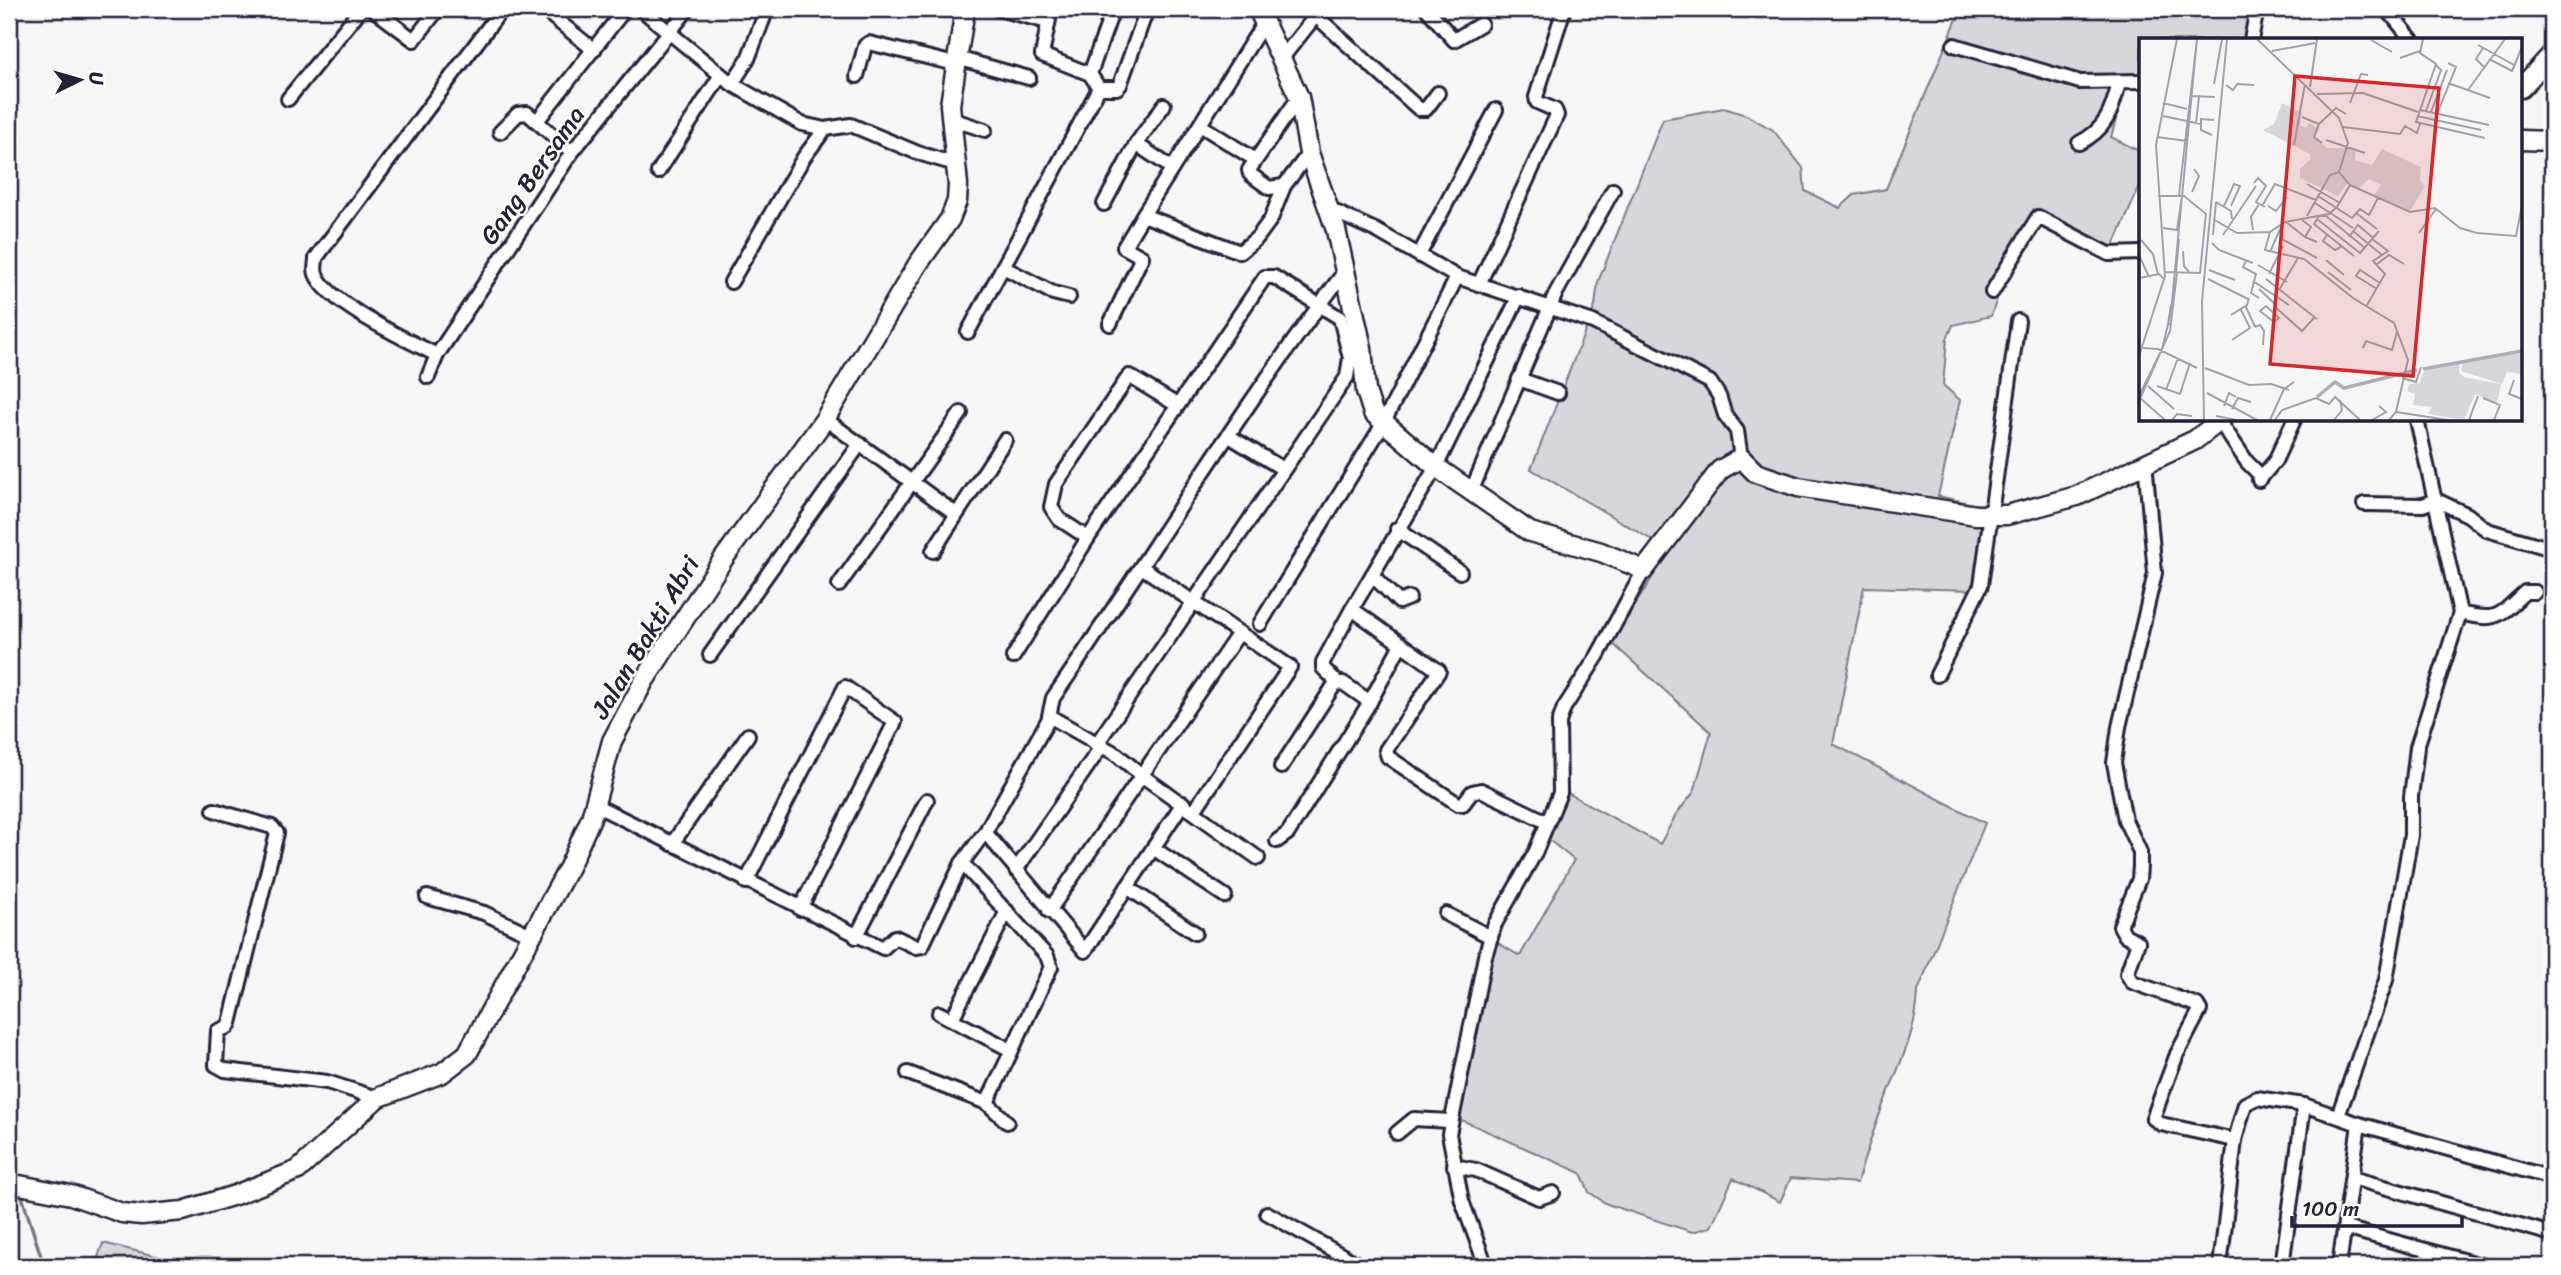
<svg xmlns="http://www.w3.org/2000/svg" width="2561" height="1275" font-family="Sriracha,sans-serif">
	<rect width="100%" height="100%" fill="#f6f6f7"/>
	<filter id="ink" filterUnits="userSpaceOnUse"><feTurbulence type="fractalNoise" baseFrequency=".0143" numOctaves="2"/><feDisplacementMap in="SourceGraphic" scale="14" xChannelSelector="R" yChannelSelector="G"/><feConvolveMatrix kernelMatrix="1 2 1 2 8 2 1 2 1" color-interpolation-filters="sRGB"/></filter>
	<g filter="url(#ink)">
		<g fill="#d7d7db" stroke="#7c7c8b" stroke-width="2">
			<path d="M 1961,9 L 2259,9 L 2250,40 L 2141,40 L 2141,79 L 2127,82 L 2111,137 L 2141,152 L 2141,183 L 2113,248 L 2034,209 L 1988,293 L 1997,299 L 1991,316 L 1953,325 L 1947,339 L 1943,385 L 1960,400 L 1938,496 L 1987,507 L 1974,590 L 1864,587 L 1833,744 L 1985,823 L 1918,991 C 1917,1031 1898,1068 1883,1105 C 1873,1131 1865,1156 1857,1183 L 1791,1178 L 1780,1202 L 1733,1178 L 1711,1227 L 1692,1232 L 1607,1204 L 1589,1192 L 1581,1173 L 1457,1118 L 1496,942 L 1520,956 L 1574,860 L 1549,840 L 1566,792 L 1660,844 L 1677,813 L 1694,792 L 1711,732 L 1612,643 L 1669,550 L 1531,469 L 1595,306 L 1598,282 L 1663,119 L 1724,108 L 1746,115 L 1773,130 L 1803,168 L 1805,191 L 1840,208 L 1854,195 L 1886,189 Z"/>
			<path d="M 103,1243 L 197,1266 L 95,1266 Z"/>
		</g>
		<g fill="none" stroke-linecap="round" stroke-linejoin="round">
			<g stroke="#767685" stroke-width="3.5">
				<path d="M 9,1154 L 16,1179"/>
				<path d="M 20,1190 L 44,1266"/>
			</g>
			<defs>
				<g id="street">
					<path d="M 373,9 L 414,40 L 438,9"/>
					<path d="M 543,9 L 594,50"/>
					<path d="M 641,9 L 732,84 L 802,124 L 825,129 L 851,125 L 918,153 L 958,165"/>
					<path d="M 998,9 L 1048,22"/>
					<path d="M 1427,9 L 1454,40 L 1481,24"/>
					<path d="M 2387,9 L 2412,40"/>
					<path d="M 1316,16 L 1419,109 L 1426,109 L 1438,93"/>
					<path d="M 2251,40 L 2257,9"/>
					<path d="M 1954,45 L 2080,82 L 2141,81"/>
					<path d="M 957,58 L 1029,78"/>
					<path d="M 1282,58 L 1321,9"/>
					<path d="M 1090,74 L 1113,9"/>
					<path d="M 857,76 L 865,46 L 869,43 L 955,64"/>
					<path d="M 732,84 L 748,59 L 767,9"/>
					<path d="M 1099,88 L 1117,88 L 1120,85 L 1147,9"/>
					<path d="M 288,99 L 361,9"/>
					<path d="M 951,119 L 985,130"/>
					<path d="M 537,121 L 625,9"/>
					<path d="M 1200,125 L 1254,159"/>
					<path d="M 500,132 L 518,114 L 527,113 L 572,152"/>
					<path d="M 2079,143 C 2106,130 2112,111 2119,83"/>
					<path d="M 1136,144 L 1172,168"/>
					<path d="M 658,172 L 721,75"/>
					<path d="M 1284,186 L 1269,188 L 1250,174 L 1249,170 L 1299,97"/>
					<path d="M 1104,204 L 1136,144 L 1164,105"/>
					<path d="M 1331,210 L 1377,231 L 1457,277 L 1593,322 L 1710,382 L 1719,396 L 1725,415 L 1737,431 L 1741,458"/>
					<path d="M 1143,215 L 1265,21"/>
					<path d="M 1419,255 L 1496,110"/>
					<path d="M 1003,267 L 1053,293 L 1069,297"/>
					<path d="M 731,282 L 804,157 L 825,129"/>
					<path d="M 1480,282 L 1557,115 L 1555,110 L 1537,102 L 1536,97 L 1564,9"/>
					<path d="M 1992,292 L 2038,217 L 2109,254 L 2141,253"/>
					<path d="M 1519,296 L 1436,467 L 1352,609 L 1439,671 L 1386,750 L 1388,757 L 1458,804 L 1463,804 L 1472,792 L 1481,790 L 1547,822"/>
					<path d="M 1110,324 L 1142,257 L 1124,247 L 1143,215 L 1240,252 L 1257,238 L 1271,219 L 1284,186 L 1309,153"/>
					<path d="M 968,332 L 1099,88 L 1090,74 L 1042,55 L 1051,9"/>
					<path d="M 437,355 C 409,341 327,303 316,274 C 314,269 316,264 316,258 L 502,9"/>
					<path d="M 428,377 L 437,355 L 572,152 L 688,9"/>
					<path d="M 1519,379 L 1558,393"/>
					<path d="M 825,419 L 956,514"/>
					<path d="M 2220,422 L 2247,462 L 2262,477"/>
					<path d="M 1229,436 L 1283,469"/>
					<path d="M 2145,461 L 2155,573 L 2119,727 L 2114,763 L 2125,820 L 2140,852 L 2140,866 L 2139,879 L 2120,926 L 2125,935 L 2138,942 L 2127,974 L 2132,982 L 2197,1005 L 2200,1010 L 2177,1054 L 2153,1118 L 2161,1124 L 2235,1140"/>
					<path d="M 2259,480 L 2275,461 L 2294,420"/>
					<path d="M 1471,492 L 1556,293 L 1613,190"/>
					<path d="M 2364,504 L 2423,505 L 2436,500 L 2468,515 L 2487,530 L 2552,549"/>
					<path d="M 1397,529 L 1460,572"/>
					<path d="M 1088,538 L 1059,519 L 1051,507 L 1056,484 L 1129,376 L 1177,405"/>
					<path d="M 933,551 L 1005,440"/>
					<path d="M 1143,568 L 1290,667 L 1194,811"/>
					<path d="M 1372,575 L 1399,602 L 1409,598"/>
					<path d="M 839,585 L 961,413"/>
					<path d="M 2460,613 C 2498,622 2498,617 2525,592 L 2535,592"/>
					<path d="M 1260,624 L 1383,424 L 1457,277"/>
					<path d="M 710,655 L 860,444"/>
					<path d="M 1013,657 L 1088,538 L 1265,277 L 1274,277 L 1340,318 L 1350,358 L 1347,377 L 1096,745"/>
					<path d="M 1937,675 L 1981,585 L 2018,321"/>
					<path d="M 1337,682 L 1323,668 L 1323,662 L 1352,609"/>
					<path d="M 1281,767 L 1335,684 L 1343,683 L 1370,702"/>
					<path d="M 595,805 L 883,948 L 895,937 L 916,947 L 922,946 L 962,863 L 985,832 L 1085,951 L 1183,803"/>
					<path d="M 214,810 L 272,827 L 277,833 L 230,1023 L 228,1027 L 218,1031 L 216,1065 L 225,1070 L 327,1082 L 377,1098"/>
					<path d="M 988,827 L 1051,715"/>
					<path d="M 1277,841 L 1288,833 L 1370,702 L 1401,644"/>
					<path d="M 672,844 L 748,735"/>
					<path d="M 1153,848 L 1225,896"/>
					<path d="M 1258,858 L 1144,777 L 1116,754 L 1049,716 L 1053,698 C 1150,557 1239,410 1343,274"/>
					<path d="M 962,863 L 1047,956 L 1051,967 L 987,1103"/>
					<path d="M 1016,870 L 1101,747"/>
					<path d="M 746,882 L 845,687 L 895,722 L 800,909"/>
					<path d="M 1127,887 L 1195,933"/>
					<path d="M 427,897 L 484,913 L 531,935"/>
					<path d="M 1049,911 L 1239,633"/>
					<path d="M 1446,914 L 1491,937"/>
					<path d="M 856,937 L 927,800"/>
					<path d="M 939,1013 L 1011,1050"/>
					<path d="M 952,1019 L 1007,911"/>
					<path d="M 908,1073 L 987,1103 L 1007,1122"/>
					<path d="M 2338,1116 L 2386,980 L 2411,835 L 2411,797 L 2417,747 L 2460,613 L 2417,420"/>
					<path d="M 1397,1133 L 1414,1119 L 1450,1121"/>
					<path d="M 1454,1166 L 1476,1170 L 1539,1198 L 1553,1193"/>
					<path d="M 2352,1178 L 2552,1234"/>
					<path d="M 1267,1213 L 1361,1266"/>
					<path d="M 2345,1228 L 2484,1266"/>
					<path d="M 1486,1266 L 1462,1201 L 1449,1134 L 1485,956 L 1495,924 L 1535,853 L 1560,793 L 1559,722 L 1564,708 L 1598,655 L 1644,570"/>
					<path d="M 2220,1266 L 2235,1140 L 2245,1104 L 2257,1098 L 2304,1105 L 2359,1124 L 2552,1178"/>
					<path d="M 2282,1266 L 2304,1105"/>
					<path d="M 2339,1266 L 2359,1124"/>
				</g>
				<g id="secondary">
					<path d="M 1258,9 L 1299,97 L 1309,153 L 1336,230 L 1362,348 L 1366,391 L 1373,413 L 1436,467 L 1530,532 L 1601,552 L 1644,570 L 1720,470 L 1741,458 L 1756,473 L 1798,487 L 1976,515 L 2007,515 L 2077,496 L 2195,440 L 2221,420"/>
					<path d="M 2521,88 L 2552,54"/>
					<path d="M 2521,140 L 2552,141"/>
					<path d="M 9,1183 L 71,1195 L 122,1213 L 141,1215 L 183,1211 L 235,1195 L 298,1170 L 377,1098 L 442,1073 L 467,1054 L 569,867 L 591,818 L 612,741 L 644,681 L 724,558 L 825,419 L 918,264 L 950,219 L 957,201 L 958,185 L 950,105 L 965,9"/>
				</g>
			</defs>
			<use href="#street" stroke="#22223b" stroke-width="18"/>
			<use href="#secondary" stroke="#22223b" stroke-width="23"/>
			<use href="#street" stroke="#fff" stroke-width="12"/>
			<use href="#secondary" stroke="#fff" stroke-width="18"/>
		</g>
	</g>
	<g text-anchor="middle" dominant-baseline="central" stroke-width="5" stroke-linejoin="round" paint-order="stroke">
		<g font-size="26" fill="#22223b" stroke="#fff">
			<text transform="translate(532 175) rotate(-55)">Gang Bersama</text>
			<text transform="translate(645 637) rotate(-59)">Jalan Bakti Abri</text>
		</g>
	</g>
	<g transform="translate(2139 38)">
		<rect width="383" height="383" fill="#f6f6f7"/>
		<path d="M 143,65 L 163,75 L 161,87 L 167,90 L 170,85 L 180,91 L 175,99 L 188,110 L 217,110 L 216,122 L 233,127 L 243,111 L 282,129 L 281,142 L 286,148 L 271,173 L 235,157 L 242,147 L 230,141 L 219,151 L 209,144 L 199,158 L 161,140 L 161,131 L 172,121 L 171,116 L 124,92 L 135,86 ZM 383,315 L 383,336 L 368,334 L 363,346 L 322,333 L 324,323 ZM 321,324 L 320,334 L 325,339 L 362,346 L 358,365 L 336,356 L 325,382 L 289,376 L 293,369 L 274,367 L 276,356 L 268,353 L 270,346 L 280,345 L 286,332 Z" fill="#d7d7db"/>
		<path fill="none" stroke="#aeaeb7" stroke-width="3.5" d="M 284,331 L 383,313M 178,359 L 196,344 L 205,350 L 278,332"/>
		<path fill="none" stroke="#a1a1ac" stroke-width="2" d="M 118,1 L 200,80 L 209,105 L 200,134 L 211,147 L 198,169 L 190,176 L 146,184 L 131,194M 284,1 L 281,15 L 297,26 L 277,84 L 346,100M 232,2 L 253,14M 339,7 L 375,27M 344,10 L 337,21 L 346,30M 133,13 L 176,5M 261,20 L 281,13M 352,22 L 373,33 L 383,9M 309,45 L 351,60M 75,46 L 83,1M 87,47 L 94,52 L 98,46 L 115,47M 171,49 L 178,1M 329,52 L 366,1M 178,56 L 224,55 L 279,74M 53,58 L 76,59M 24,65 L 48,71M 211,65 L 222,36 L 229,37M 281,72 L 350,87M 287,73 L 302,32 L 297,27M 292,74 L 308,32M 298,76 L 317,29 L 309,25M 24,78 L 62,86M 278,78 L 342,92M 163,79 L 180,86 L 175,99 L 183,105M 57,85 L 60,59M 180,86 L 197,70 L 207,76M 204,89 L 261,96 L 266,88 L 278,95 L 281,86M 73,97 L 62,92 L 62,81 L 75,82M 18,99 L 48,103M 187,102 L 226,115M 155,107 L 166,46M 115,145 L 119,140 L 127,148 L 117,164 L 126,169M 168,146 L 201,165M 211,147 L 271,174 L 296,170 L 321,190 L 338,195 L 377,198 L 383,167M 53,154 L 60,138 L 55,131M 40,157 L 58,1M 19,158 L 45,158 L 67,176M 179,158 L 213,180 L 221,171 L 230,177 L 239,160M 77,164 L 92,173 L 93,181M 176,165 L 214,190M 85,168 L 95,146 L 101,148 L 92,168M 123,168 L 136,146 L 177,162M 129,168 L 137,173 L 148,159M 217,175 L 238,191M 168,178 L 191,137 L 200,134M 74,181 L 98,195 L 131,194M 162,181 L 172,189 L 166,199 L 178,204M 178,181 L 221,215 L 240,193M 147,184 L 166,199M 24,190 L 38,192 L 43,158M 114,192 L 112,179 L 120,166M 214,193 L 243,217M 131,194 L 126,212 L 165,221 L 214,260 L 255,285 L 269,322 L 257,374 L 250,382M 280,195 L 297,171M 74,197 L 77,164M 84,197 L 117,148M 188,197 L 184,203 L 196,212 L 202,209M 210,199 L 219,187 L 234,200M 141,200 L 178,220M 2,202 L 14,216 L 19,236M 73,205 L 80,212 L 114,225M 44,213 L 45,228 L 50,234M 131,214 L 142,189M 0,217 L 10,239M 215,218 L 175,186 L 180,178 L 187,178 L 226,210M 187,222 L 205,237M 107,223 L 104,229 L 117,236 L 112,255 L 120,260M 238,226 L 250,217 L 265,226M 119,227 L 148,244M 70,232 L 96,242M 25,234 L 61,235 L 67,175M 189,234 L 212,252M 37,235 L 40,201M 130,236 L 144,208M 0,240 L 20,236 L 26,242M 69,241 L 109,261M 127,241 L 178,281M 114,243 L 150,267M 120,251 L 136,266M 238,251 L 217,238 L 221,232 L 241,245M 140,252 L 159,220M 32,267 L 29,286 L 33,286M 228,267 L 246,236 L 234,223 L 249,213 L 233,201M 127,268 L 140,280 L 135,284 L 121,273 ZM 135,268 L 163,293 L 175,280M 107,269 L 116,289M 92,277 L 108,267 L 110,260M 116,289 L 121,287 L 125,293 L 124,307M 93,302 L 111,290 L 102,272M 4,310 L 19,311 L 58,330M 224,310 L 227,303 L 253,312 L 258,294M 0,318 L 26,238 L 17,107 L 38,1M 66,330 L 110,347 L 132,346 L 150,352M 263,340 L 277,344 L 282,329M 375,342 L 370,356 L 383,361M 9,348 L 35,371M 18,348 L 41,356 L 51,325M 27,352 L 39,320M 68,355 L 118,382M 0,358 L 23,311 L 32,274 L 58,1M 1,360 L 26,382M 344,360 L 361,367 L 355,382M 1,361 L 31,293 L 38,235M 85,368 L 90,355 L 97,359M 93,371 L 99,360 L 112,364M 257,374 L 309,382M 77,378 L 98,382M 33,382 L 38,376 L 53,378M 65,382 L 63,263 L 88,1M 131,382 L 145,351 L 155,344M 136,382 L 143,372 L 177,360 L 190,366 L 196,359 L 221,382M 195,382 L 203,372 L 201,362M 233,382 L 247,374 L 240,368M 330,382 L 339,358"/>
		<path fill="#d62828" fill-opacity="0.15" stroke="#d62828" stroke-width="3.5" d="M 156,38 L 300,50 L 274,338 L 131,326 Z"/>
		<rect width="383" height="383" fill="none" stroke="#22223b" stroke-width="3.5"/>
	</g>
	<rect width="2561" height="1275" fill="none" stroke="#fff" stroke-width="35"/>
	<rect x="18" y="18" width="2526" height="1240" fill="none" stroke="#22223b" stroke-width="2.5" filter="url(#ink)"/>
	<g transform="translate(80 80) rotate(85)" stroke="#ffffff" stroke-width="5" paint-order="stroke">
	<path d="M0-5L12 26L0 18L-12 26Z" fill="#22223b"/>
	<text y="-10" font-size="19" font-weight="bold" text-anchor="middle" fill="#22223b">U</text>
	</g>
	<path d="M2292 1216v10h170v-10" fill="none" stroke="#22223b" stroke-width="3.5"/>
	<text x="2302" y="1216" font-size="21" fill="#22223b" stroke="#ffffff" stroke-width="5" paint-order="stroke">100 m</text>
</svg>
